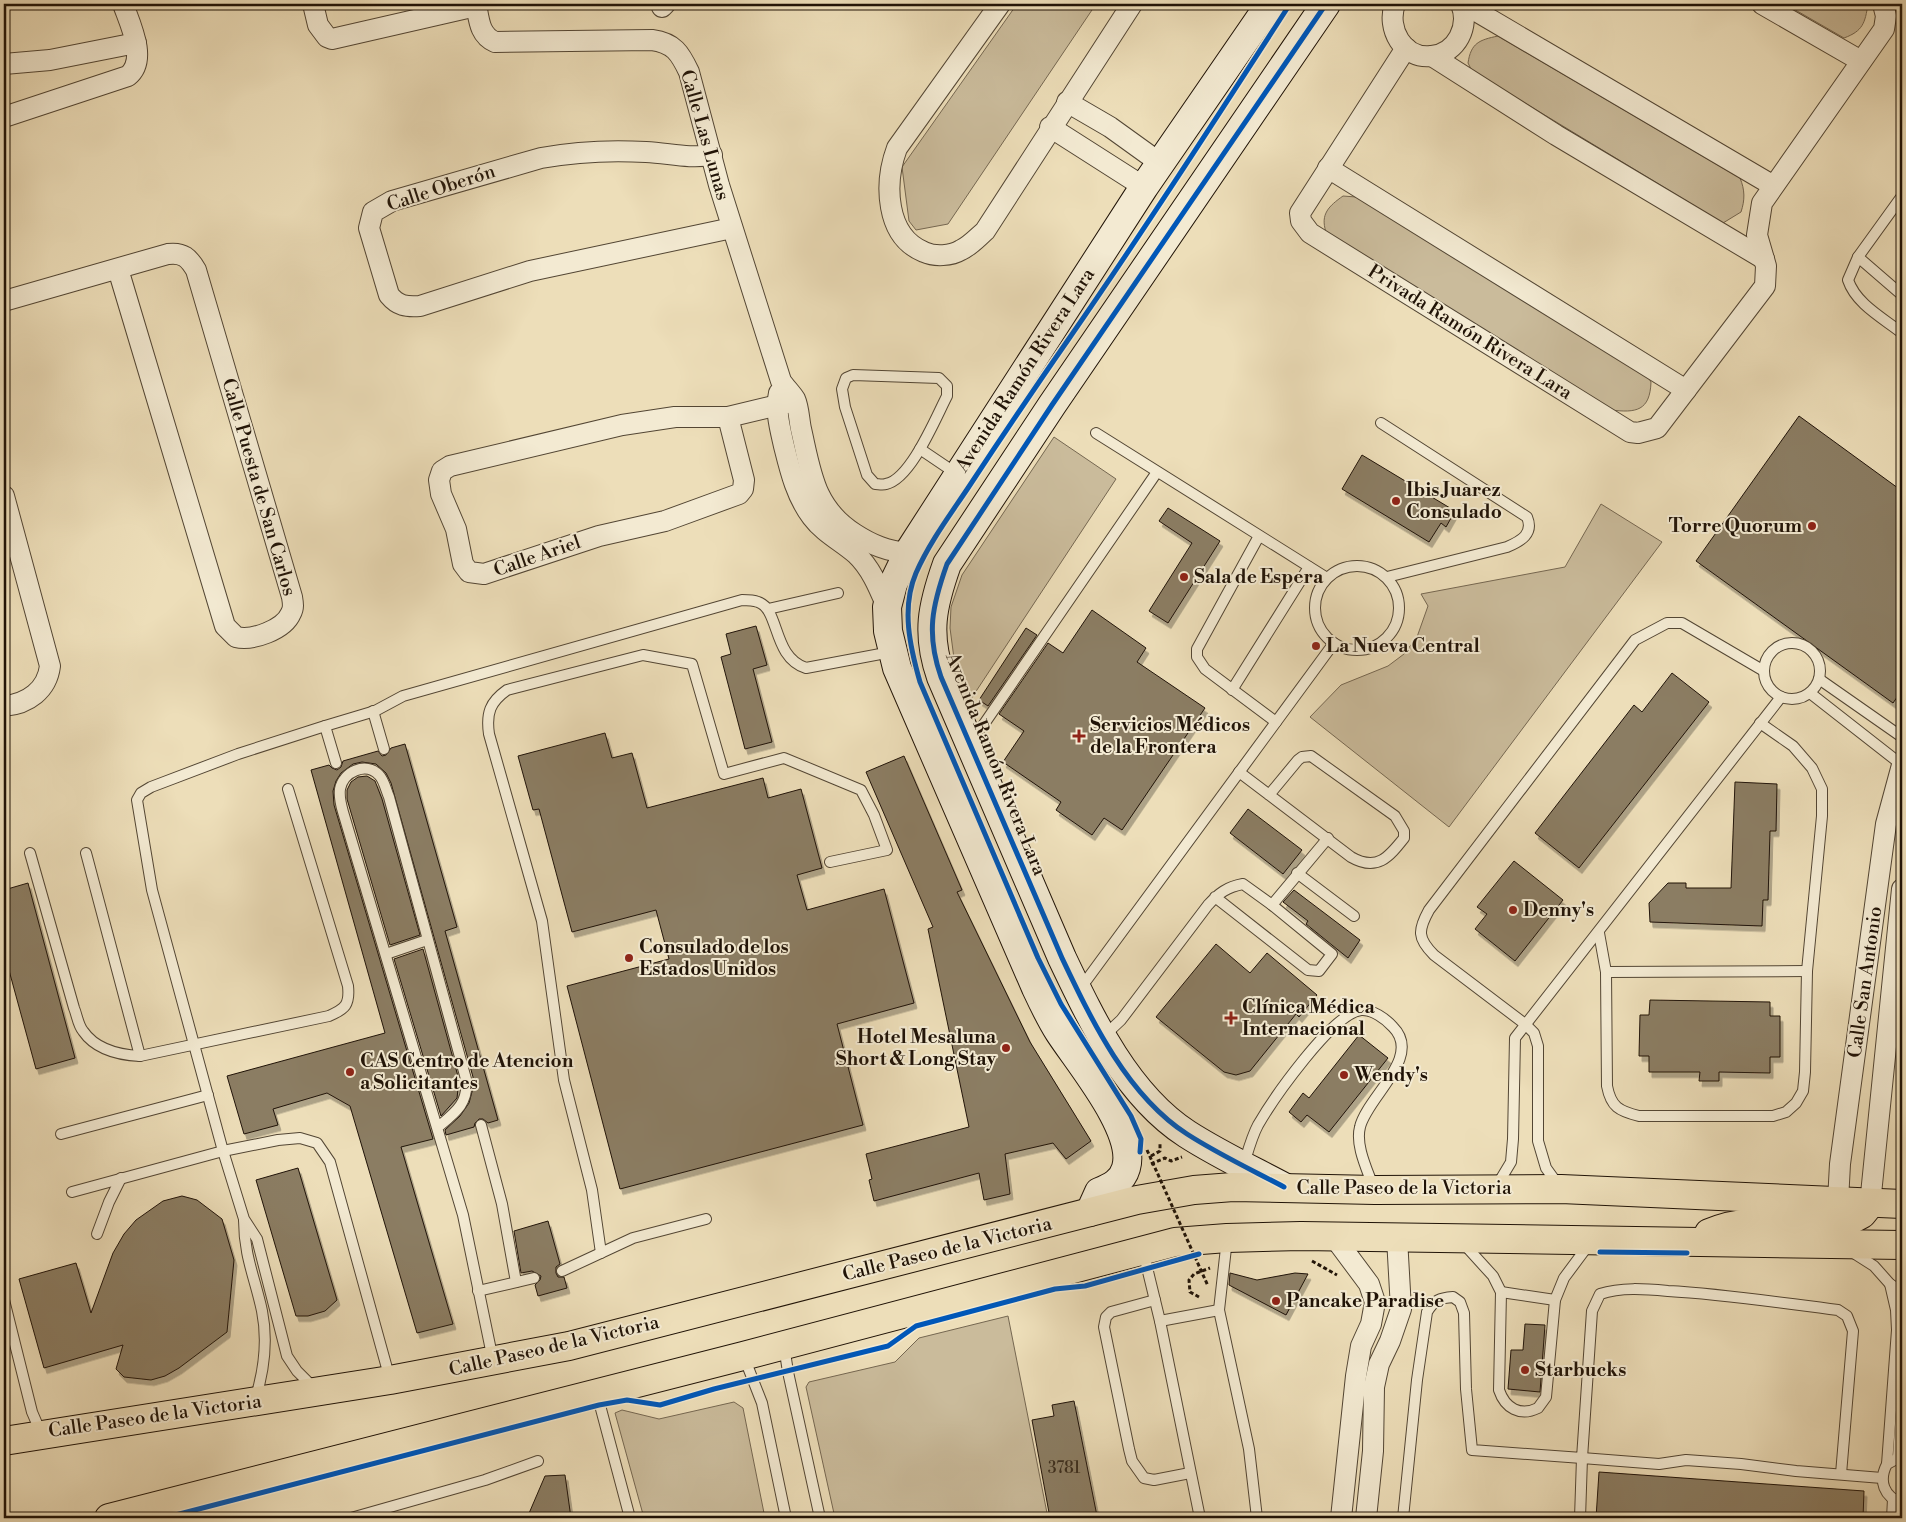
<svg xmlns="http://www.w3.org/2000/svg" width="1906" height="1522" font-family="'Libre Bodoni',serif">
	<defs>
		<filter id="shadow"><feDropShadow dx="3" dy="5.5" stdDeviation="0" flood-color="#0004"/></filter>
	</defs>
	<rect width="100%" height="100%" fill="#eddeb9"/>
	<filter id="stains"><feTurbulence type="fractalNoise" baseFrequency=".004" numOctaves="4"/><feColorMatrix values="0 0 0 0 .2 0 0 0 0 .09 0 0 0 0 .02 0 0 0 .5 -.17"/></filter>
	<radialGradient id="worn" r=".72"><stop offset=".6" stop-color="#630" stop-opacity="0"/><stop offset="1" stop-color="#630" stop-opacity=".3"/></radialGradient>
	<g fill="#cabb9b" stroke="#756751">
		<path d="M 1017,4 L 1096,4 L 948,224 L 916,230 L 909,221 L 902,167 Z"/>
		<path d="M 1785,4 L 1868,4 C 1865,23 1863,31 1844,38 Z"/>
		<path d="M 1498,36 L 1740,178 C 1745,190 1745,200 1741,212 L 1723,223 L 1472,71 L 1468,63 C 1471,43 1479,40 1498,36 Z"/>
		<path d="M 1343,196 L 1356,197 L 1644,371 L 1651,382 C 1650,411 1636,413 1611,410 L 1326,232 C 1320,214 1329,206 1343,196 Z"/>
		<path d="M 1054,437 L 1116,479 L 969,702 L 955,666 L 950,628 L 951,607 L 962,575 Z"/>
		<path d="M 1601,504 L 1662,542 L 1449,827 L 1310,717 L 1341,685 L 1388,666 L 1404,654 L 1417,637 L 1428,606 L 1421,594 L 1565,567 Z"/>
		<path d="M 1008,1316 L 1048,1518 L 835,1518 L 806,1387 L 809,1382 L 895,1362 L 919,1338 Z"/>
		<path d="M 734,1402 L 743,1408 L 765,1518 L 644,1518 L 615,1413 L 622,1410 L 659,1419 Z"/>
	</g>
	<g fill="#8b7d64" stroke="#201307" filter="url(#shadow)">
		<path d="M 1799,416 L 1902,491 L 1902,690 L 1893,703 L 1696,561 Z"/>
		<path d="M 1362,455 L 1455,511 L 1446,527 L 1441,523 L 1429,542 L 1342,489 Z"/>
		<path d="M 1168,508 L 1220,541 L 1168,623 L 1149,611 L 1192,543 L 1159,521 Z"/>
		<path d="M 1092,610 L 1146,648 L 1137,662 L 1205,708 L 1122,830 L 1104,818 L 1092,835 L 1056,810 L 1061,802 L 1003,762 L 1024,731 L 999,714 L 1048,643 L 1063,653 Z"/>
		<path d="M 756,626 L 767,665 L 753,669 L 772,742 L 745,749 L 721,657 L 731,654 L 726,634 Z"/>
		<path d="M 1026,628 L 1037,635 L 988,706 L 979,700 Z"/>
		<path d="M 1672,673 L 1709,702 L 1579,868 L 1535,833 L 1634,705 L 1642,712 Z"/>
		<path d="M 605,733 L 612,758 L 632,753 L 647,808 L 763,778 L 768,798 L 801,789 L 822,868 L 797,875 L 807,910 L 884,889 L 914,1003 L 837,1024 L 863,1125 L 620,1189 L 567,986 L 669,959 L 656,910 L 572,932 L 539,809 L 533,810 L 518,756 Z"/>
		<path d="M 405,744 L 457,927 L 445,931 L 498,1120 L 488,1123 L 483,1119 L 479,1119 L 475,1123 L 474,1127 L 446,1135 L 445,1130 L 460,1116 L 469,1103 L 473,1088 L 473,1077 L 391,783 L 386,773 L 376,764 L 362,762 L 353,764 L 341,773 L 336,781 L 333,791 L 334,805 L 433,1139 L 401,1147 L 453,1324 L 417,1333 L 350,1106 L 327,1093 L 273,1109 L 278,1125 L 244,1134 L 227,1076 L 385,1033 L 311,770 L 329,765 L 332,768 L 337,770 L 341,767 L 343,761 L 378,751 L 382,756 L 386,755 L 391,748 Z"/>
		<path d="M 904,756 L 962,890 L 957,892 L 1030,1042 L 1091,1141 L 1066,1159 L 1053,1143 L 1005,1154 L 1010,1194 L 984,1200 L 979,1173 L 874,1201 L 869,1180 L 872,1179 L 866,1154 L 969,1127 L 928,929 L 933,927 L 866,772 Z"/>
		<path d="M 367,776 L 375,781 L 382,799 L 420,935 L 390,945 L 347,799 L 347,790 L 351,782 L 358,777 Z"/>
		<path d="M 1735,782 L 1777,784 L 1776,831 L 1770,831 L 1768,900 L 1763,900 L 1762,926 L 1650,922 L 1649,903 L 1668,883 L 1686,883 L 1686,888 L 1731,888 Z"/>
		<path d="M 1248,809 L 1302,850 L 1283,874 L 1230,833 Z"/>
		<path d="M 1514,861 L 1563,900 L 1515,961 L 1475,929 L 1487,914 L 1477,907 Z"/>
		<path d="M 28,883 L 75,1058 L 36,1069 L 4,952 L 4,890 Z"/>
		<path d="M 1294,890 L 1360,940 L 1348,958 L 1306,924 L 1308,921 L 1283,902 Z"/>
		<path d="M 1216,944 L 1250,973 L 1267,953 L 1317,995 L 1299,1017 L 1296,1014 L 1250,1071 L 1236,1075 L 1224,1072 L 1156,1017 Z"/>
		<path d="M 423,949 L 459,1080 L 457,1098 L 441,1116 L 394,959 Z"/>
		<path d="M 1650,1000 L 1770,1002 L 1770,1016 L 1780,1016 L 1780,1057 L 1770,1057 L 1770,1073 L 1719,1072 L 1719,1081 L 1699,1081 L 1700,1072 L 1649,1072 L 1649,1056 L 1639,1056 L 1640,1015 L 1649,1015 Z"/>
		<path d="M 1359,1035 L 1388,1058 L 1329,1132 L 1307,1115 L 1301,1122 L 1289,1112 L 1303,1093 L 1309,1098 Z"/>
		<path d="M 298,1168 L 337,1300 L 325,1311 L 308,1316 L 296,1316 L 256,1180 Z"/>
		<path d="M 182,1196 L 197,1200 L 222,1219 L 234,1260 L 227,1332 L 179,1368 L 165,1376 L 151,1380 L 124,1377 L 116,1369 L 123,1345 L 44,1368 L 19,1279 L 76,1263 L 91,1313 L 113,1253 L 124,1234 L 136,1220 L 163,1201 Z"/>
		<path d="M 548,1221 L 560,1264 L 556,1267 L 556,1273 L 558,1277 L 564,1277 L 567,1288 L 538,1296 L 535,1285 L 540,1280 L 541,1276 L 532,1271 L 521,1273 L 514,1231 Z"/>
		<path d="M 1230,1273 L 1257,1280 L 1295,1273 L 1308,1274 L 1286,1315 L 1229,1285 Z"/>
		<path d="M 1525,1324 L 1545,1325 L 1540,1392 L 1508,1389 L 1511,1350 L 1523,1350 Z"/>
		<path d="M 1074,1401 L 1097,1516 L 1050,1518 L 1032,1420 L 1054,1416 L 1052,1405 Z"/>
		<path d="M 1599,1472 L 1864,1491 L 1863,1518 L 1596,1518 Z"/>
		<path d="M 565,1475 L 571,1518 L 527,1518 L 545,1476 Z"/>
	</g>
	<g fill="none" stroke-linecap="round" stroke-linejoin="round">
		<defs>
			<g id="lane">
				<path d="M 1902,196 L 1858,257 L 1848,280 C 1856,304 1883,318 1902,333"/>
				<path d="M 1858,257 L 1902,295"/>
				<path d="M 853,375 L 939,378 L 947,386 L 947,396 C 936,417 911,479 886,484 C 883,485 878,484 875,484 L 867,475 L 845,407 L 842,389 L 846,378 Z"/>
				<path d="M 1381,423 L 1527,517 C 1534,534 1521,541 1507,547 L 1387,577"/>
				<path d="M 1096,433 L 1327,578"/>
				<path d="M 920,449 L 957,474"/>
				<path d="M 1259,536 L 1197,649 L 1197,657 L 1205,669 L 1276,722"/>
				<circle cx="1357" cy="608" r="42"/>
				<path d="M 768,609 L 838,593"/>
				<circle cx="1792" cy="671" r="28"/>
				<path d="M 1819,679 L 1902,737"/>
				<path d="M 1232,690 L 1309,567"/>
				<path d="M 1810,693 L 1902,765"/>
				<path d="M 373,711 L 384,749"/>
				<path d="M 968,738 L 982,727 L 1157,472"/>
				<path d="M 336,763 L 325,726 L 375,711 L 403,696 L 742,600 C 747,600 753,600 758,602 C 780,609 772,657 806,668 L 891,652"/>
				<path d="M 1239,772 L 1351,857 C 1377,872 1389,857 1404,838 L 1404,831 L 1395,816 L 1311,756 L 1302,757 L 1298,760 L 1269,795"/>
				<path d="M 30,853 L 74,1008 C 77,1015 78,1025 83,1031 C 96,1050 119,1055 140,1056 L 329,1016 C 345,1009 350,1005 348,986 L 288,789"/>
				<path d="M 86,853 L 140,1056"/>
				<path d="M 1297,873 L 1354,916"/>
				<path d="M 1272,905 L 1328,838"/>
				<path d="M 1599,933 L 1606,972 L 1607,1086 C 1611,1107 1619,1111 1639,1116 L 1773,1116 L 1786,1112 L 1796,1103 L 1803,1091 L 1805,1072 L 1807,971 L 1822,816 L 1822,789 L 1812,768 L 1793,746 L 1760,723"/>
				<path d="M 386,954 L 427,940"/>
				<path d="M 1606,972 L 1807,971"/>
				<path d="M 1080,989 L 1334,643"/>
				<path d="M 1104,1036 L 1121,1020 L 1208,905 C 1219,893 1227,887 1243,884 L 1272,905 L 1332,954 L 1319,971 L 1308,970 L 1215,897"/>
				<path d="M 481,1125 L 502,1204 L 516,1282"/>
				<path d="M 438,1127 C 455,1113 469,1103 466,1079 L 389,797 C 386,790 384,780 379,775 C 366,761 343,772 340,789 C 339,796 341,805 343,812 L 463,1215 L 493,1360"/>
				<path d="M 61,1134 L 208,1095"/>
				<path d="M 1244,1164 C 1248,1151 1252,1136 1258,1125 C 1273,1099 1332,1014 1361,1010 C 1372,1009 1386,1019 1393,1027 C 1423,1057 1367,1097 1360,1127 C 1355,1146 1368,1171 1374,1189"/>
				<path d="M 1559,1186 L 1546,1168 L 1538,1141 L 1538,1046 L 1534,1033 L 1525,1024 L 1434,955 C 1417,938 1418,930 1429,910 L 1635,640 L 1667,623 L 1682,623 L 1764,671"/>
				<path d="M 1496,1187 L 1511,1162 L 1513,1139 L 1515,1038 L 1781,697"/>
				<path d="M 72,1192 L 223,1151 L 278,1140 L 300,1138 L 317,1143 L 330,1162 L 390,1379"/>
				<path d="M 244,1220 C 244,1256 255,1278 262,1311 C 268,1341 264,1371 255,1400"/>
				<path d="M 97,1234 L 109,1202 L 121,1178"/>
				<path d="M 1227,1239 L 1219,1310 L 1249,1449 L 1257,1518"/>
				<path d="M 1463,1243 L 1493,1276 L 1501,1292 L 1499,1390 C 1505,1408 1520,1417 1538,1408 L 1546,1397 L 1555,1300 L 1564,1278 L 1590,1243"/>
				<path d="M 1143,1251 L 1160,1321 L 1200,1518"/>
				<path d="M 1852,1252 L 1874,1266 L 1890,1284 L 1902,1292"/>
				<path d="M 601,1253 L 592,1190 L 564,1080 L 542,921 L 489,734 C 486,713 490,702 507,690 L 643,655 L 692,664 L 724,774 L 784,758 L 861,790 L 874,815 L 887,850 L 830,862"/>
				<path d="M 562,1271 L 633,1238 L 706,1219"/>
				<path d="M 478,1291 L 534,1278"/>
				<path d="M 1501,1292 L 1555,1300"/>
				<path d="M 4,1300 L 32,1412 L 41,1433"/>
				<path d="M 1155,1300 L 1111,1312 L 1106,1317 L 1104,1327 L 1129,1449 L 1132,1461 L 1144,1478 L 1154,1480 L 1190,1473"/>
				<path d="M 1160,1321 L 1219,1310"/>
				<path d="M 784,1346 L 788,1372 L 820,1518"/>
				<path d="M 744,1357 L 762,1403 L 786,1518"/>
				<path d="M 314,1388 L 297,1371 L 287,1356 L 257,1239 L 244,1219 L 223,1151 L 152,890 L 137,800 L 141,793 L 151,787 L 238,754 L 325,726"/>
				<path d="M 597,1394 L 630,1518"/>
				<path d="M 1902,1456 L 1887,1464 C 1878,1481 1884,1497 1902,1503"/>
				<path d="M 1898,1457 L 1902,1396"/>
				<path d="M 1887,1464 L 1897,1330 L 1896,1310 L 1890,1284"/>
				<path d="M 351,1518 L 485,1480 L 538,1461"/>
				<path d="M 1403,1518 L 1417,1380 L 1427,1312 C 1434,1300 1440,1298 1453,1297 L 1460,1302 L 1464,1313 L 1466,1389 L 1472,1450 L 1582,1458 L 1592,1311 L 1600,1294 C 1621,1287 1645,1289 1668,1291 C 1725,1294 1781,1303 1838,1310 L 1847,1316 L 1853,1331 L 1841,1474"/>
				<path d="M 1580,1518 L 1582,1458 L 1659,1464 L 1686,1460 L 1741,1464 L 1796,1471 L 1882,1478"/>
				<path d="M 1892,1518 L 1893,1499"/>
			</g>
			<g id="street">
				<path d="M 313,4 L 318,25 L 327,37 L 332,39 L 476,6"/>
				<path d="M 476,4 C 479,19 479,35 495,42 L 652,40 C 674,43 680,53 689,72 L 719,185 L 781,381 C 785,387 791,393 795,399 C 799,408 799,420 801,429 C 811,473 814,508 855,534 C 872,545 887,551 908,553"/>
				<path d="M 1000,4 L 897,148 C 884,183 885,236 924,252 C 935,257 951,256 961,250 C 970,246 978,237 985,231 L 1132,4"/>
				<path d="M 1395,4 C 1386,28 1403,60 1432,56 C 1457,53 1470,26 1461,4"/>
				<path d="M 1464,4 L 1772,185"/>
				<path d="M 1762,4 L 1861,61"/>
				<path d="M 662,7 L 665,4"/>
				<path d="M 1406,48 L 1300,213 L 1301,221 L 1310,233 L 1630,432 L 1638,433 L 1657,428 L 1765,286 L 1766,266 L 1757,235 L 1762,203 L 1884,29 L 1886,16 L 1883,4"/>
				<path d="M 1432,56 L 1556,135 L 1764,259"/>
				<path d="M 4,64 L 50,60 L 136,43"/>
				<path d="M 1067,102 L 1110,127 L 1160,163"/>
				<path d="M 4,117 L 128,76 C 148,60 130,24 123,4"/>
				<path d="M 1050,127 L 1144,187"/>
				<path d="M 712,155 C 688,159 669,153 646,152 C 612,150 574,152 541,158 L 392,201 L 373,212 L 369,228 L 389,295 C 398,306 406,307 420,306 L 530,271 L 732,228"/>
				<path d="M 1328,168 L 1686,390"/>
				<path d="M 4,301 L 168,254 C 183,252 189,258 196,270 L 292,597 C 293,603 294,608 291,613 C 284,630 252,641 236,637 L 225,626 L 118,269"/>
				<path d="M 779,393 C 775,411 780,428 784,446 C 790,470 796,496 812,517 C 824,533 841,541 856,554 C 871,568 879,588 887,607"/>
				<path d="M 728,417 L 744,480 L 743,489 L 739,494 L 665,521 L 599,536 L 484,574 L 469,572 L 463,564 L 456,529 L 441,494 L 439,480 L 442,471 L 450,466 L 622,425 L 675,417 L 728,417 L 795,401"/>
				<path d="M 4,496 L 50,666 C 47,690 28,704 4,706"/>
				<path d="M 1838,1201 L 1840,1164 L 1886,824 L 1902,765"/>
				<path d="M 1870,1204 L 1902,889"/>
				<path d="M 1334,1237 L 1369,1284 L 1375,1302 L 1371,1324 L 1361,1346 L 1356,1376 L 1341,1518"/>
				<path d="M 1366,1518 L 1373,1451 L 1374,1387 L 1379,1364 L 1390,1341 L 1401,1309 L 1397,1238"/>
			</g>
			<g id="secondary">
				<path d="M 1284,1187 C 1252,1170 1218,1154 1187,1134 C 1127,1095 1092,1021 1062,958 L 941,677 C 926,634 932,606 947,564 L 1052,405 L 1326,4"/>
				<path d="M 1090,1212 L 1099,1192 C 1111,1187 1122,1182 1126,1168 C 1137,1131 1079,1063 1059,1032 C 1050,1018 1043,1003 1036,988 L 897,668 L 888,631 L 887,607 L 893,584 L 908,553 L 1144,187 L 1270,4"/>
			</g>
			<g id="primary">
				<path d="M 1709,1233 C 1753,1214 1803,1225 1849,1221 L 1862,1214 L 1870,1204"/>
				<path d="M 4,1441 L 390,1380 L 569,1346 L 1137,1200 L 1194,1190 L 1233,1187 L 1375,1190 L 1561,1189 L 1902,1204"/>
				<path d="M 109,1518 L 743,1356 L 1175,1242 L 1227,1238 L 1301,1236 L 1902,1245"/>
			</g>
		</defs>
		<use href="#lane" stroke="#534634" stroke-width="12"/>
		<use href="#street" stroke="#534634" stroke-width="22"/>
		<use href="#secondary" stroke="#201307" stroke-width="30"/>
		<use href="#primary" stroke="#201307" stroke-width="30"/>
		<g stroke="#201307" stroke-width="3" stroke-dasharray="4 2.5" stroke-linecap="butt">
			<path d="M 1151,1156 L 1160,1151 L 1160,1143"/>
			<path d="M 1151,1164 L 1165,1158 L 1171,1161 L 1182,1157"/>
			<path d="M 1312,1261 L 1337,1275"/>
			<path d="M 1199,1297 L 1190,1292 L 1189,1280 L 1194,1274 L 1210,1268"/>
		</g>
		<use href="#lane" stroke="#f3ead2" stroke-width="10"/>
		<use href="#street" stroke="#f3ead2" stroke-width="20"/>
		<use href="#secondary" stroke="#f3ead2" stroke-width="28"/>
		<use href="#primary" stroke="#eddeb9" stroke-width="28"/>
		<path stroke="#201307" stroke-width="3" stroke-dasharray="4 2.5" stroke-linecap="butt" d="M 1147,1150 L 1208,1286"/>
		<defs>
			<g id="cycleway">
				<path d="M 1140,1152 L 1141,1139 L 1131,1116 L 1061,1004 L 1038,958 L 920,682 C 910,647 901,608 916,573 C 929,543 950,515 968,488 C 1001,438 1034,389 1068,340 C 1145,229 1217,117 1290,4"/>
				<path d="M 1284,1187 C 1252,1170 1218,1154 1187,1134 C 1127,1095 1092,1021 1062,958 L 941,677 C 926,634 932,606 947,564 L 1052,405 L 1326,4"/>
				<path d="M 1600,1252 L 1687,1253"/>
				<path d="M 164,1518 L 599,1405 L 627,1400 L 660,1405 L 714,1389 L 888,1346 L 916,1326 L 1055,1289 L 1085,1286 L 1199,1254"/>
			</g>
		</defs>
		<use href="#cycleway" stroke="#f3ead2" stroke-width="8"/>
		<use href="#cycleway" stroke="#0057b8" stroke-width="5"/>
	</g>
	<g fill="#8f2418" stroke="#f3ead2" stroke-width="2">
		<circle cx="1396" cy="501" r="5"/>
		<circle cx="1812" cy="526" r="5"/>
		<circle cx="1184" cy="577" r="5"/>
		<circle cx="1316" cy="646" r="5"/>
		<path d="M1076.5 728.5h5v5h5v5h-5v5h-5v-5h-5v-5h5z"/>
		<circle cx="1513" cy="910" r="5"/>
		<circle cx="629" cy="958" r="5"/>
		<path d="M1228.5 1010.5h5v5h5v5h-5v5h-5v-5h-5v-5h5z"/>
		<circle cx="1006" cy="1048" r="5"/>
		<circle cx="350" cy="1072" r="5"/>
		<circle cx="1344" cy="1075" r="5"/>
		<circle cx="1276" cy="1301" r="5"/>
		<circle cx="1525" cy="1370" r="5"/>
	</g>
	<g text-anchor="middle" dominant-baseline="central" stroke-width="4" stroke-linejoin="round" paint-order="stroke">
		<g font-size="16" fill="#3b2e1e">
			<text x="1064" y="1468">3781</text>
		</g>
		<g font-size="19" fill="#201307" stroke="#f3ead2">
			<text transform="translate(705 135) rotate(74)">Calle Las Lunas</text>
			<text transform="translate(441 188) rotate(-18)">Calle Oberón</text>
			<text transform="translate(1470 332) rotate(32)">Privada Ramón Rivera Lara</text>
			<text transform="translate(1025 370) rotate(-57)">Avenida Ramón Rivera Lara</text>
			<text transform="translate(259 487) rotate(74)">Calle Puesta de San Carlos</text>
			<text transform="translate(537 556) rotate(-19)">Calle Ariel</text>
			<text transform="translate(996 764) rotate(68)">Avenida Ramón Rivera Lara</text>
			<text transform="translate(1865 982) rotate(-82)">Calle San Antonio</text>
			<text x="1404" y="1188">Calle Paseo de la Victoria</text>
			<text transform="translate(947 1249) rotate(-14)">Calle Paseo de la Victoria</text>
			<text transform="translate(554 1346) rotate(-13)">Calle Paseo de la Victoria</text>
			<text transform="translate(155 1416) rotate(-8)">Calle Paseo de la Victoria</text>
		</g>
		<g font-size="19" font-weight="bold" fill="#201307" stroke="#f3ead2" text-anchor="start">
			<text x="1406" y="490">Ibis Juarez<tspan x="1406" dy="22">Consulado</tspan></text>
			<text x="1802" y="526" text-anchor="end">Torre Quorum</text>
			<text x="1194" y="577">Sala de Espera</text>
			<text x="1326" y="646">La Nueva Central</text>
			<text x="1090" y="725">Servicios Médicos<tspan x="1090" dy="22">de la Frontera</tspan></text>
			<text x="1523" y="910">Denny's</text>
			<text x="639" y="947">Consulado de los<tspan x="639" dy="22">Estados Unidos</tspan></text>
			<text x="1242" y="1007">Clínica Médica<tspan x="1242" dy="22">Internacional</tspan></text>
			<text x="996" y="1037" text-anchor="end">Hotel Mesaluna<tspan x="996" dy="22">Short &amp; Long Stay</tspan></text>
			<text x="360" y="1061">CAS Centro de Atencion<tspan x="360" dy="22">a Solicitantes</tspan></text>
			<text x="1354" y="1075">Wendy's</text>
			<text x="1286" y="1301">Pancake Paradise</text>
			<text x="1535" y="1370">Starbucks</text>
		</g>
	</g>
	<rect width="1906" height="1522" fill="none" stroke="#eddeb9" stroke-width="20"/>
	<rect x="5" y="5" width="1896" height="1512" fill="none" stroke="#201307" stroke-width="2.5"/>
	<rect x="10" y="10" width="1886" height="1502" fill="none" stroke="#201307"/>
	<rect width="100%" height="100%" filter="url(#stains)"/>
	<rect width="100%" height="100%" fill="url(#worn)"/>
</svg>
